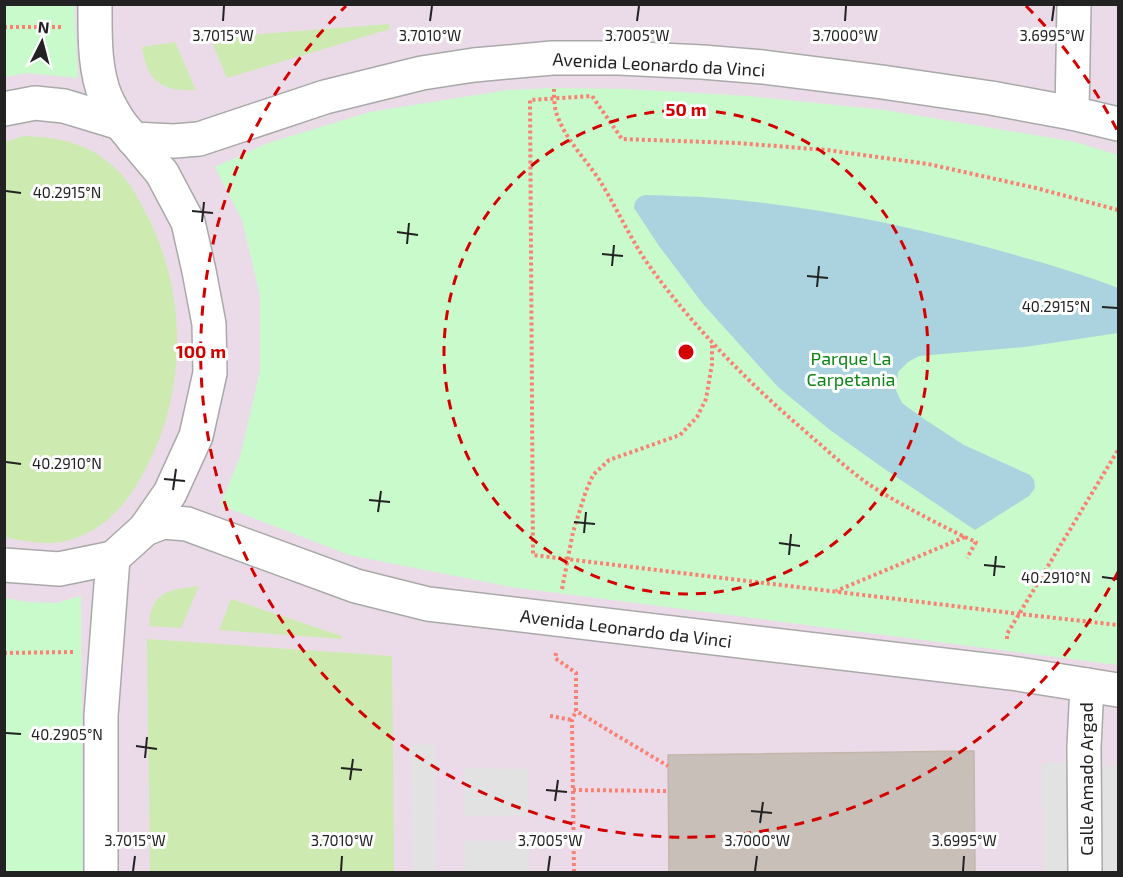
<svg xmlns="http://www.w3.org/2000/svg" width="1123" height="877" font-family="'Exo 2',sans-serif">
	<rect width="100%" height="100%" fill="#f2efe9"/>
	<rect fill="#ebdbe8" x="5" y="5" width="1113" height="867"/>
	<g fill="#cdebb0">
		<path d="M 389,24 L 390,29 L 227,78 L 210,38 Z"/>
		<path d="M 175,42 L 196,90 C 161,92 147,81 142,47 Z"/>
		<path d="M 24,136 C 58,137 89,143 115,168 C 130,181 139,200 148,217 C 188,296 187,396 143,474 C 127,503 108,526 76,538 C 54,547 27,542 5,537 L 4,142 Z"/>
		<path d="M 199,586 L 181,628 L 149,626 C 151,590 170,590 199,586 Z"/>
		<path d="M 231,599 L 342,636 L 342,639 L 219,630 Z"/>
		<path d="M 147,639 L 392,656 L 394,872 L 150,872 Z"/>
	</g>
	<g fill="#c8facc">
		<path d="M 4,5 L 74,5 L 78,78 L 27,73 L 5,77 Z"/>
		<path d="M 554,88 L 627,89 L 747,96 L 884,110 L 1075,142 L 1118,155 L 1118,665 L 511,587 L 349,555 L 220,505 L 240,457 L 260,371 L 260,295 L 242,220 L 215,167 L 268,143 L 370,112 L 507,90 Z"/>
		<path d="M 81,596 L 83,872 L 5,872 L 5,598 L 28,602 L 56,603 Z"/>
	</g>
	<g fill="#e2e2e2">
		<path d="M 435,744 L 437,872 L 412,872 L 410,745 Z"/>
		<path d="M 1042,763 L 1067,763 L 1068,872 L 1043,872 Z"/>
		<path d="M 1118,765 L 1118,872 L 1102,872 L 1101,766 Z"/>
		<path d="M 464,768 L 528,769 L 528,816 L 464,816 Z"/>
		<rect x="465" y="841" width="64" height="31"/>
	</g>
	<path fill="#aad3df" d="M 646,195 C 669,196 692,196 715,198 C 812,206 907,225 1001,251 C 1041,262 1080,273 1118,288 L 1118,333 L 1025,347 L 919,356 L 908,362 L 898,372 L 896,390 L 902,403 L 924,419 L 964,445 L 1030,475 L 1034,480 L 1035,488 L 1029,496 L 975,530 L 886,470 L 830,430 L 778,387 L 703,304 L 659,246 L 634,208 C 634,200 639,196 646,195 Z"/>
	<path fill="#c7bfb8" stroke="#c4b6ab" stroke-width="1.5" d="M 974,751 L 975,873 L 669,873 L 668,755 Z"/>
	<g fill="none" stroke-linecap="round" stroke-linejoin="round">
		<defs>
			<g id="minor">
				<path d="M 95,4 C 95,35 94,70 106,98 C 110,107 115,115 120,123"/>
				<path d="M 4,109 L 35,103 L 64,106 L 120,123 L 162,173 L 188,222 L 199,271 L 209,324 L 210,373 L 196,436 L 170,493 L 145,529 L 113,558 L 59,569 L 4,565"/>
				<path d="M 1072,113 L 1074,4"/>
				<path d="M 133,139 L 174,141 L 199,139 L 325,97 L 422,73 L 474,65 L 552,58 L 619,58 L 702,62 L 763,67 L 882,82 L 991,98 L 1072,113 L 1118,124"/>
				<path d="M 145,529 L 163,522 L 187,524 L 356,586 L 428,604 L 1011,673 L 1118,690"/>
				<path d="M 101,872 L 101,716 L 113,558"/>
				<path d="M 1085,872 L 1084,747 L 1087,685"/>
			</g>
		</defs>
		<use href="#minor" stroke="#a9a9a9" stroke-width="36"/>
		<g stroke="#fa8072" stroke-width="4" stroke-dasharray="3 3" stroke-linecap="butt">
			<path d="M 4,27 L 64,27"/>
			<path d="M 554,89 C 554,96 554,105 556,112 C 564,138 585,158 600,181 C 618,210 632,243 653,271 C 697,331 750,384 806,432 C 828,451 849,471 873,487 C 903,506 934,522 965,537 L 836,591"/>
			<path d="M 1118,210 L 1036,188 L 928,164 L 827,150 L 737,143 L 622,139 L 592,96 L 530,100 L 533,555 L 1020,614 L 1118,625"/>
			<path d="M 965,537 L 976,542 L 967,558"/>
			<path d="M 562,589 L 573,532 L 586,491 L 593,475 L 609,460 L 680,435 L 697,417 L 706,399 L 712,364 L 712,343"/>
			<path d="M 1007,639 L 1007,634 L 1118,450"/>
			<path d="M 4,653 L 73,652"/>
			<path d="M 556,653 L 555,658 L 576,673 L 576,711 L 668,766"/>
			<path d="M 550,716 L 572,720"/>
			<path d="M 573,790 L 668,791"/>
			<path d="M 574,872 L 572,720 L 576,711"/>
		</g>
		<use href="#minor" stroke="#fff" stroke-width="33"/>
	</g>
	<path fill="none" stroke="#222" stroke-width="2" d="M 223,21 L 224,6M 430,21 L 432,6M 637,21 L 639,6M 845,21 L 846,6M 1052,21 L 1054,6M 6,191 L 21,193M 192,211 L 213,213M 202,222 L 204,202M 397,232 L 418,235M 407,244 L 409,223M 602,254 L 623,256M 612,266 L 614,245M 807,276 L 828,278M 817,287 L 819,266M 1102,307 L 1117,308M 6,462 L 21,464M 164,479 L 185,481M 173,490 L 176,469M 369,500 L 390,502M 378,512 L 381,491M 574,522 L 595,524M 584,533 L 586,512M 779,543 L 800,546M 789,555 L 791,534M 984,565 L 1005,567M 994,576 L 996,556M 1102,577 L 1117,579M 6,733 L 21,734M 136,746 L 157,749M 145,758 L 147,737M 341,768 L 362,770M 350,780 L 353,759M 546,790 L 567,792M 555,801 L 558,780M 751,811 L 772,813M 760,823 L 763,802M 133,871 L 135,856M 341,871 L 342,856M 548,871 L 550,856M 755,871 L 757,856M 963,871 L 964,856"/>
	<g fill="none" stroke="#d40000" stroke-width="3" stroke-dasharray="10 8">
		<circle cx="686" cy="352" r="242"/>
		<path d="M1118 572A485 485 0 1 1 346 6M1026 6A485 485 0 0 1 1118 132"/>
	</g>
	<g text-anchor="middle" dominant-baseline="central" stroke-width="6" stroke-linejoin="round" paint-order="stroke">
		<g font-size="18" fill="#222" stroke="#fff">
			<text transform="translate(659 64) rotate(3)">Avenida Leonardo da Vinci</text>
			<text transform="translate(626 628) rotate(7)">Avenida Leonardo da Vinci</text>
			<text transform="translate(1086 779) rotate(-90)">Calle Amado Argad</text>
		</g>
		<g font-size="18" fill="#0c8416" stroke="#fff">
			<text x="851" y="358">Parque La<tspan x="851" dy="21">Carpetania</tspan></text>
		</g>
	</g>
	<g font-size="15" text-anchor="middle" fill="#222" stroke="#fff" stroke-width="6" stroke-linejoin="round" paint-order="stroke">
		<text x="223" y="41">3.7015°W</text>
		<text x="430" y="41">3.7010°W</text>
		<text x="637" y="41">3.7005°W</text>
		<text x="845" y="41">3.7000°W</text>
		<text x="1052" y="41">3.6995°W</text>
		<text x="67" y="198">40.2915°N</text>
		<text x="1056" y="312">40.2915°N</text>
		<text x="67" y="469">40.2910°N</text>
		<text x="1056" y="583">40.2910°N</text>
		<text x="67" y="740">40.2905°N</text>
		<text x="135" y="846">3.7015°W</text>
		<text x="342" y="846">3.7010°W</text>
		<text x="550" y="846">3.7005°W</text>
		<text x="757" y="846">3.7000°W</text>
		<text x="964" y="846">3.6995°W</text>
	</g>
	<circle cx="686" cy="352" r="9" fill="#d40000" stroke="#fff" stroke-width="3"/>
	<g font-size="18" text-anchor="middle" font-weight="bold" fill="#d40000" stroke="#fff" stroke-width="6" stroke-linejoin="round" paint-order="stroke">
		<text x="686" y="116">50 m</text>
		<text x="201" y="358">100 m</text>
	</g>
	<rect width="1123" height="877" fill="none" stroke="#222222" stroke-width="12"/>
	<g transform="translate(42 42) rotate(6)" stroke="#ffffff" stroke-width="4.5" paint-order="stroke">
	<path d="M0-4.5L10 22L0 15L-10 22Z" fill="#222222"/>
	<text y="-9" font-size="16" font-weight="bold" text-anchor="middle" fill="#222222">N</text>
	</g>
</svg>
